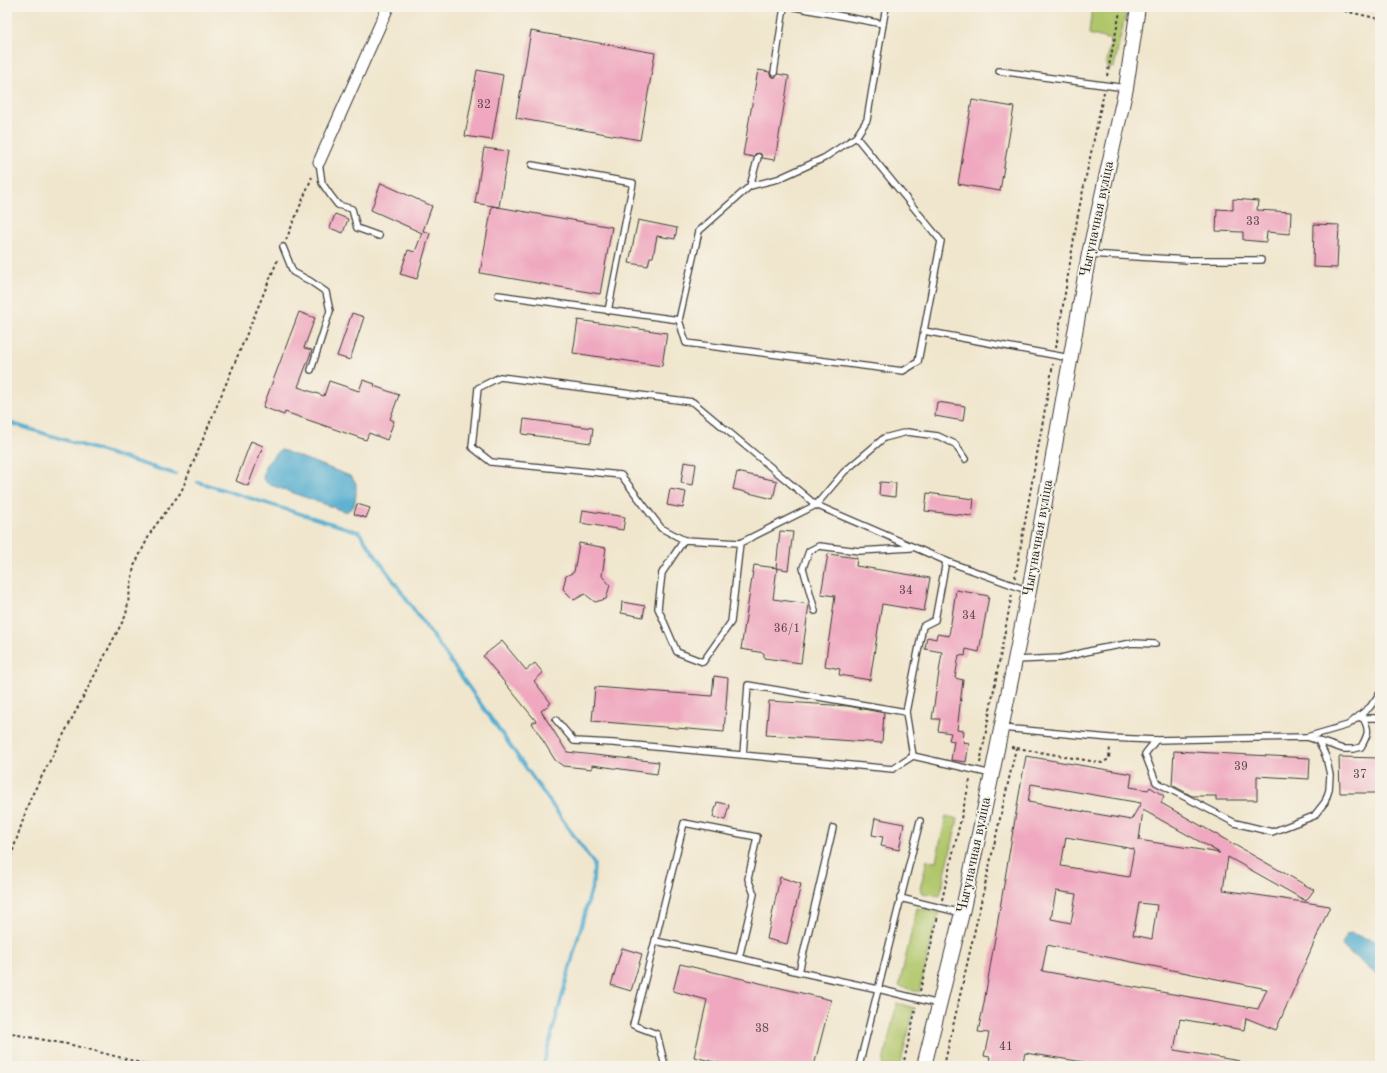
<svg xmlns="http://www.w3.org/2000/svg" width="1387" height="1073" font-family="'Old Standard TT',serif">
	<rect width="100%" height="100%" fill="#f7f3e8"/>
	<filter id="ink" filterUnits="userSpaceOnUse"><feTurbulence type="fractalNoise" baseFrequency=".025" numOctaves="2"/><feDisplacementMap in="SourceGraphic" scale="8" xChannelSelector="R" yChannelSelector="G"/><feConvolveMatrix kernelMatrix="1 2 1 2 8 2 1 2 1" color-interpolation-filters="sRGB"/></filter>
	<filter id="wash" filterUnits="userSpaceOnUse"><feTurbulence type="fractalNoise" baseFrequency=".012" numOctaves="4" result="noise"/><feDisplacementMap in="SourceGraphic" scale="16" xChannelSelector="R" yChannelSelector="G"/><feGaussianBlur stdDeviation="0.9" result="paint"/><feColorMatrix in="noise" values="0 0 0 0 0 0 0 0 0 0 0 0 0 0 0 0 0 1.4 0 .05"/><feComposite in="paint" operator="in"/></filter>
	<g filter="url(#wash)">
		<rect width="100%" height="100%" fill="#f0e6cd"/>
		<g fill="#b0c66a" stroke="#667143">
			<path d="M 1092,7 L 1127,7 L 1114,67 L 1110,68 L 1106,67 L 1111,40 L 1089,34 Z"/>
			<path d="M 946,816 L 958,819 L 940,896 L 923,893 L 920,889 L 927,860 L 936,861 Z"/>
			<path d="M 917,908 L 939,913 L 919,992 L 899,986 Z"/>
			<path d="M 897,1003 L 914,1008 L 900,1066 L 882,1066 Z"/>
		</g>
		<g fill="#51accf" stroke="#366476">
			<path d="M 282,450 L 350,476 L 356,483 L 356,495 L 354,506 L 346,512 L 268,484 L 263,479 L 265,466 L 278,451 Z"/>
			<path d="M 1351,933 L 1374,941 L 1380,946 L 1380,973 L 1376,974 L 1344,948 L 1342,945 L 1347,934 Z"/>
		</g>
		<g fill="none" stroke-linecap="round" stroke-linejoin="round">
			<g stroke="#51accf" stroke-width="3.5">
				<path d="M 7,422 L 175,474"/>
				<path d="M 198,482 L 359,532 L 594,864 L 593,883 L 543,1066"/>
			</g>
		</g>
		<g id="blocks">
			<g fill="#efa8bf" fill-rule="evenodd">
				<path d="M 531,31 L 655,53 L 640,140 L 516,118 Z"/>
				<path d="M 477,70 L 503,75 L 492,140 L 465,136 Z"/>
				<path d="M 758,70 L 770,72 L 770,75 L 773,77 L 776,77 L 778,74 L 789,76 L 775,160 L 762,158 L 761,154 L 759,153 L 755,154 L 754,157 L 743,155 Z"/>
				<path d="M 972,100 L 1014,107 L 1000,191 L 958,184 Z"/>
				<path d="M 484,148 L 508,151 L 499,207 L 475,203 Z"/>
				<path d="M 381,183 L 432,206 L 423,231 L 430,233 L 417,279 L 400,274 L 408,250 L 415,252 L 422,233 L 371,210 Z"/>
				<path d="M 1233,199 L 1258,201 L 1257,210 L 1291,212 L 1290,234 L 1267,232 L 1266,242 L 1243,240 L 1243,232 L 1216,231 L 1217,209 L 1233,210 Z"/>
				<path d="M 492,206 L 612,227 L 600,294 L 480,273 Z"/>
				<path d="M 335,214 L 348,219 L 343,233 L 330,228 Z"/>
				<path d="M 638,220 L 677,228 L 675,239 L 657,236 L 653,257 L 650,257 L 648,266 L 629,263 Z"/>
				<path d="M 1314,224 L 1339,225 L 1337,268 L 1313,267 Z"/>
				<path d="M 299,312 L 315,318 L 304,348 L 312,350 L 298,387 L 324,396 L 329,381 L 359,391 L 363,380 L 375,384 L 374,386 L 399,395 L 390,419 L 394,421 L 387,440 L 369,433 L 366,440 L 285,412 L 284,415 L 263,407 Z"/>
				<path d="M 352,313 L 364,317 L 350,360 L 337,356 Z"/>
				<path d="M 578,320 L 667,333 L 662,366 L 573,353 Z"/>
				<path d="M 937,402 L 965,406 L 963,421 L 935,416 Z"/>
				<path d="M 524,419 L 593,428 L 591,443 L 522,434 Z"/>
				<path d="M 251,441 L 263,446 L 248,486 L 236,481 Z"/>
				<path d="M 684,462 L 696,464 L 693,485 L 681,483 Z"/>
				<path d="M 737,472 L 777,481 L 773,499 L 733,489 Z"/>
				<path d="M 880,482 L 896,483 L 895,497 L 879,495 Z"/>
				<path d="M 670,489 L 686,492 L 683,508 L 667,505 Z"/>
				<path d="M 927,493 L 974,499 L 972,516 L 925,511 Z"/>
				<path d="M 357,504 L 370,508 L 366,518 L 354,514 Z"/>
				<path d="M 583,510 L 625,517 L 623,530 L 581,523 Z"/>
				<path d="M 780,531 L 793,532 L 788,570 L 776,568 Z"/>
				<path d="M 579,543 L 606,548 L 602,576 L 610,585 L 606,599 L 595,602 L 585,594 L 574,600 L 563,589 L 566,576 L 574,572 Z"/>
				<path d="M 828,554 L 857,558 L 856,566 L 930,578 L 924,611 L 882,604 L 870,680 L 839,675 L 840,669 L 825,666 L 835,596 L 821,594 Z"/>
				<path d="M 754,565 L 777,568 L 773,599 L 809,604 L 801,663 L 764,658 L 764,653 L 741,649 Z"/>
				<path d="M 956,590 L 989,596 L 979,652 L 966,649 L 965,656 L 959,655 L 955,678 L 963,680 L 957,730 L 964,731 L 963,742 L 969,743 L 966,762 L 951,760 L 954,741 L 949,740 L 951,733 L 938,731 L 940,719 L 932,719 L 942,652 L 925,649 L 927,637 L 936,639 L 937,634 L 949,636 Z"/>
				<path d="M 622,602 L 645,606 L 643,617 L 621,613 Z"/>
				<path d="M 502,641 L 526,670 L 535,663 L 543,673 L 534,681 L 551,703 L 541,711 L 567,752 L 659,762 L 657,774 L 592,765 L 592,769 L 563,766 L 555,760 L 532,723 L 536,721 L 483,656 Z"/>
				<path d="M 714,676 L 728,678 L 724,732 L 592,721 L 595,687 L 712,696 Z"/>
				<path d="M 769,701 L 848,706 L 884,713 L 882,743 L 766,735 Z"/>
				<path d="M 1174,751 L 1310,758 L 1309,779 L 1257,776 L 1257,800 L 1216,800 L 1216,796 L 1192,796 L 1172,785 Z"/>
				<path d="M 1026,756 L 1132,774 L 1130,787 L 1148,790 L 1150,787 L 1164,796 L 1161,803 L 1314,890 L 1306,901 L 1228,857 L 1223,890 L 1330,906 L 1276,1030 L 1246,1018 L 1244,1030 L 1180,1019 L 1174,1050 L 1240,1061 L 1240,1066 L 1083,1066 L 1084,1062 L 1025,1053 L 1022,1065 L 1007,1062 L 1007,1066 L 988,1066 L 990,1057 L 984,1056 L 989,1033 L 978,1032 L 984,1003 L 1019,795 ZM 1031,784 L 1141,803 L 1131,820 L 1028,802 ZM 1143,810 L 1220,853 L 1139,840 ZM 1066,837 L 1134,849 L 1129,877 L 1061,866 ZM 1056,891 L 1076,894 L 1071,923 L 1051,919 ZM 1139,903 L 1157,905 L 1152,939 L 1133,935 ZM 1047,945 L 1267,989 L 1258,1009 L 1042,971 Z"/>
				<path d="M 1339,757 L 1380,758 L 1380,793 L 1340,793 Z"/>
				<path d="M 717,802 L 729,805 L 725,820 L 713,817 Z"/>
				<path d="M 875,818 L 904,824 L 899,850 L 881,846 L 883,837 L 872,835 Z"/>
				<path d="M 780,877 L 801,884 L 787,944 L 767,939 Z"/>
				<path d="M 622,948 L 642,954 L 631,991 L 611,985 Z"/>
				<path d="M 680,964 L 831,1000 L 814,1066 L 731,1066 L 694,1057 L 707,1000 L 673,991 Z"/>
			</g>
		</g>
	</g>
	<g filter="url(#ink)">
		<use href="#blocks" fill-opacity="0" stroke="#3c3a37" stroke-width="1"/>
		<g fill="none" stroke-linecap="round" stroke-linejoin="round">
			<defs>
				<g id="service">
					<path d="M 794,7 L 883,24 L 886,7"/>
					<path d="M 999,71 L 1126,88"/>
					<path d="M 774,73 L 784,7"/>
					<path d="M 319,162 L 322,183 L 331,196 L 338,205 L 352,209 L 357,228 L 379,236"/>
					<path d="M 532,165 L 633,183 L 608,311"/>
					<path d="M 750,186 L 778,179 L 824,158 L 856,137"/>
					<path d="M 283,247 L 293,272 L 310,281 L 326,292 L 330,311 L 311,370"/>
					<path d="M 1089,254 L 1188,260 L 1261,260"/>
					<path d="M 498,295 L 679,320 L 699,231 L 750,186 L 758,157"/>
					<path d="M 679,320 L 686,343 L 903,371 L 918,362 L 941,241 L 856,137 L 867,120 L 883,24"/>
					<path d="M 924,331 L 1070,358"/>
					<path d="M 684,540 L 661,528 L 621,475 L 491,462 L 472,447 L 478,388 L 500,377 L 693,402 L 816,505 L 946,561"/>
					<path d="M 740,543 L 684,540 L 662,573 L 658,608 L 677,652 L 703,662 L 731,622 L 740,543 L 816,505 L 844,472 L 884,438 L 907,432 L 938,436 L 955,444 L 965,459"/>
					<path d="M 815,611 L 803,568 L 809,551 L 819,546 L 859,551 L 911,548"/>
					<path d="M 1015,660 L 1061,658 L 1098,649 L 1132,643 L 1155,644"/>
					<path d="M 906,712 L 923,626 L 935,620 L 946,561 L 1029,591"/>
					<path d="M 1361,718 L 1380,718"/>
					<path d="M 556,720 L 574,741 L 613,743 L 893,769 L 913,756 L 992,774"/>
					<path d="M 1002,728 L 1110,738 L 1156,740 L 1307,737 L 1343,749 L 1354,749 L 1361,747 C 1368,735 1370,730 1363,718"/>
					<path d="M 1307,737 L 1348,725 L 1370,707 L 1380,693"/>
					<path d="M 1156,740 L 1145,754 L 1156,782 L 1235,823 L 1272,832 L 1314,816 L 1325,802 L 1329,790 L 1330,775 L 1326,757 L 1318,740"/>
					<path d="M 743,755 L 748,685 L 906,712 L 913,756"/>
					<path d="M 833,828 L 799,972 L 878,989 L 939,1004"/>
					<path d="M 900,898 L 962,913"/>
					<path d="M 655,941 L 633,1025 L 657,1034 L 665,1066"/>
					<path d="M 739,958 L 754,894 L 748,879 L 757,837 L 684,823 L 655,941 L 739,958 L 799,972"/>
					<path d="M 859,1066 L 920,821"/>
				</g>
				<path id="minor" d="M 319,162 L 388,7"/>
				<path id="tertiary" d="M 924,1066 L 962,913 L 992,774 L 1029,591 L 1089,254 L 1126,88 L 1138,7"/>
			</defs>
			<use href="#service" stroke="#3c3a37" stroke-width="8"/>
			<use href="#minor" stroke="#3c3a37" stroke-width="13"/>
			<use href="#tertiary" stroke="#3c3a37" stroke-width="16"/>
			<g stroke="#3c3a37" stroke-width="2" stroke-dasharray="3 3" stroke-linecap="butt">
				<path d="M 1327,7 L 1380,19"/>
				<path d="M 1107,76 L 1121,7"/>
				<path d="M 286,240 L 312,177"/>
				<path d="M 1056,348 L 1078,214 L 1104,92"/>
				<path d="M 1015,578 L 1053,364"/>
				<path d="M 1011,747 L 1102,763 L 1109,759 L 1110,746"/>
				<path d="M 980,763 L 1012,594"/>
				<path d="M 7,868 L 30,799 L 126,615 L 134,566 L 152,530 L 181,492 L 278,259"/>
				<path d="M 942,900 L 970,780 L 972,778"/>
				<path d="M 920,991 L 938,916"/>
				<path d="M 7,1031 L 18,1035 L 72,1045 L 153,1066"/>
				<path d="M 903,1066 L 916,1007"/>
				<path d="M 944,1066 L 1016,748"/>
			</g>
			<use href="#service" stroke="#fff" stroke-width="5.5"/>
			<use href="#minor" stroke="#fff" stroke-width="11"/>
			<use href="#tertiary" stroke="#fff" stroke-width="14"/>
		</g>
	</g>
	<g text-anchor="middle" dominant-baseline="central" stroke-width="3.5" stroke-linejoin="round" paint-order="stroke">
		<g font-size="12" fill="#513f45">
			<text x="484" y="105">32</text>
			<text x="1253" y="222">33</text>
			<text x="906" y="591">34</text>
			<text x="969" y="616">34</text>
			<text x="787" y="629">36/1</text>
			<text x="1241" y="767">39</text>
			<text x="1360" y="775">37</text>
			<text x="762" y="1029">38</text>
			<text x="1006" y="1047">41</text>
		</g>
		<g font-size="14" fill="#1c1c1c" stroke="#f7f3e8">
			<text transform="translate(1097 219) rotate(-78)">Чыгуначная вуліца</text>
			<text transform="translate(1038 538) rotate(-80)">Чыгуначная вуліца</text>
			<text transform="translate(974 855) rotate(-78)">Чыгуначная вуліца</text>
		</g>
	</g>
	<rect width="1387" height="1073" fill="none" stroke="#f7f3e8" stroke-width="24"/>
</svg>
